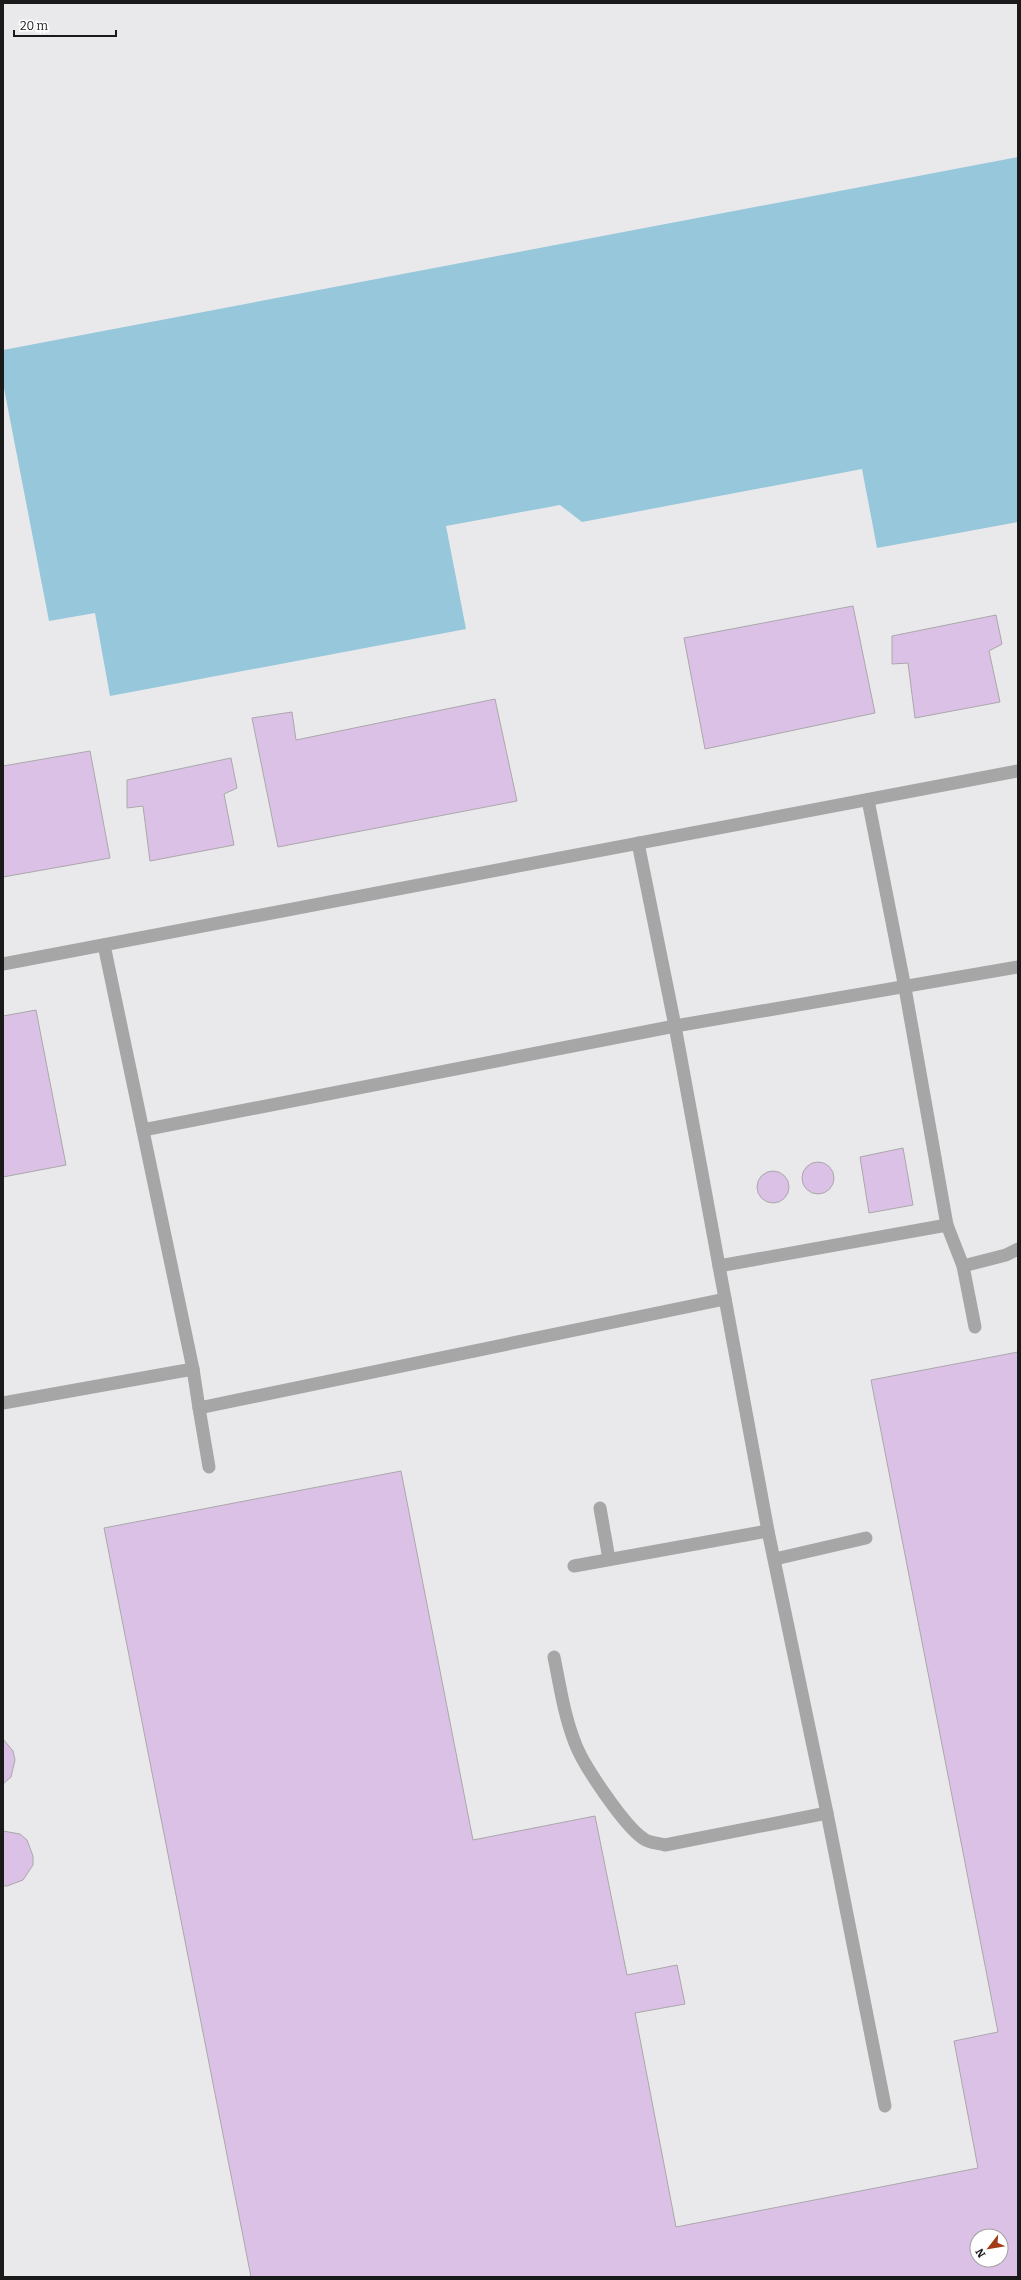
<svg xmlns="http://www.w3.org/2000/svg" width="1021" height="2280" font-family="Bitter,serif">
	<rect width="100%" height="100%" fill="#e9e9ec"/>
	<path fill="#96c7db" d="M 1018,157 L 1018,522 L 877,548 L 862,469 L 582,522 L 560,505 L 446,526 L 466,629 L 110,696 L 95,613 L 49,621 L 3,383 L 3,350 Z"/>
	<g fill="#dcc1e6" stroke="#aaa8aa" fill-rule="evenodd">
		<path d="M 853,606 L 875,713 L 705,749 L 684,638 Z"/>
		<path d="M 996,615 L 1002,644 L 989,651 L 1000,702 L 915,718 L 908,663 L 892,664 L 892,636 Z"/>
		<path d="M 495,699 L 517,801 L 278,847 L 252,718 L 292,712 L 296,740 Z"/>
		<path d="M 90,751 L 110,858 L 3,877 L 3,766 Z"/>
		<path d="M 231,758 L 237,788 L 224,794 L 234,845 L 150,861 L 143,806 L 127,808 L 127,780 Z"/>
		<path d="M 36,1010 L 66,1165 L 3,1177 L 3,1016 Z"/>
		<path d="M 903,1148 L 913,1205 L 869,1213 L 860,1157 Z"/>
		<circle cx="818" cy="1178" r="16"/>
		<circle cx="773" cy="1187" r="16"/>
		<path d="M 1018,1352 L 1018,2277 L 251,2277 L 104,1528 L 401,1471 L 473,1840 L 595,1816 L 627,1975 L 677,1965 L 685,2004 L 635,2013 L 676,2227 L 978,2168 L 954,2041 L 998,2032 L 871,1380 ZM 977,2236 L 1001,2236 L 1001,2260 L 977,2260 Z"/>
		<path d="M 3,1739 L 13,1751 L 15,1760 L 11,1777 L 3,1784 Z"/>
		<path d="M 3,1831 L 20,1834 L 27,1840 L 33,1856 L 33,1865 L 23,1880 L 7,1886 L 3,1886 Z"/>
	</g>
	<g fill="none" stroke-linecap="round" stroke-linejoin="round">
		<g stroke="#a7a6a6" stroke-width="13">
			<path d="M 868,800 L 905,988 L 947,1225 L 963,1266 L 975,1327"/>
			<path d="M 638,843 L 675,1026 L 719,1266 L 947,1225"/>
			<path d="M 3,964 L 1018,771"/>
			<path d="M 143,1130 L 675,1026 L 1018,967"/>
			<path d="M 719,1266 L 768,1531 L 827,1813 L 885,2106"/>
			<path d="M 963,1266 L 1006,1255 L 1018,1249"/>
			<path d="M 193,1369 L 199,1408 L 725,1299"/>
			<path d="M 3,1403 L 193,1369 L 104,945"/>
			<path d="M 199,1408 L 209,1467"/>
			<path d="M 600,1508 L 609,1559"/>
			<path d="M 775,1559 L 866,1538"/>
			<path d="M 574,1566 L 768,1531"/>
			<path d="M 554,1657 C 560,1686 564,1715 575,1743 C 583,1765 625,1827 644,1839 C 649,1843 658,1843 665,1845 L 827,1813"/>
		</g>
	</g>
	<rect width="1021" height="2280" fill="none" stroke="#1a1a1a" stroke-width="8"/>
	<g transform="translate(989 2248) rotate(239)"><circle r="19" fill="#ffffff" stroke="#a3a3a3"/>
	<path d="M0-3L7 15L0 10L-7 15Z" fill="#a23b17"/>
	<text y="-6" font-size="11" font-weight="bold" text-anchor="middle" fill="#1a1a1a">N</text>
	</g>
	<path d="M14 30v6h102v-6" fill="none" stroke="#1a1a1a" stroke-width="2"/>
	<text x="20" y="30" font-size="12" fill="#1a1a1a" stroke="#ffffff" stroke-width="3" paint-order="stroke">20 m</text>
</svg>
